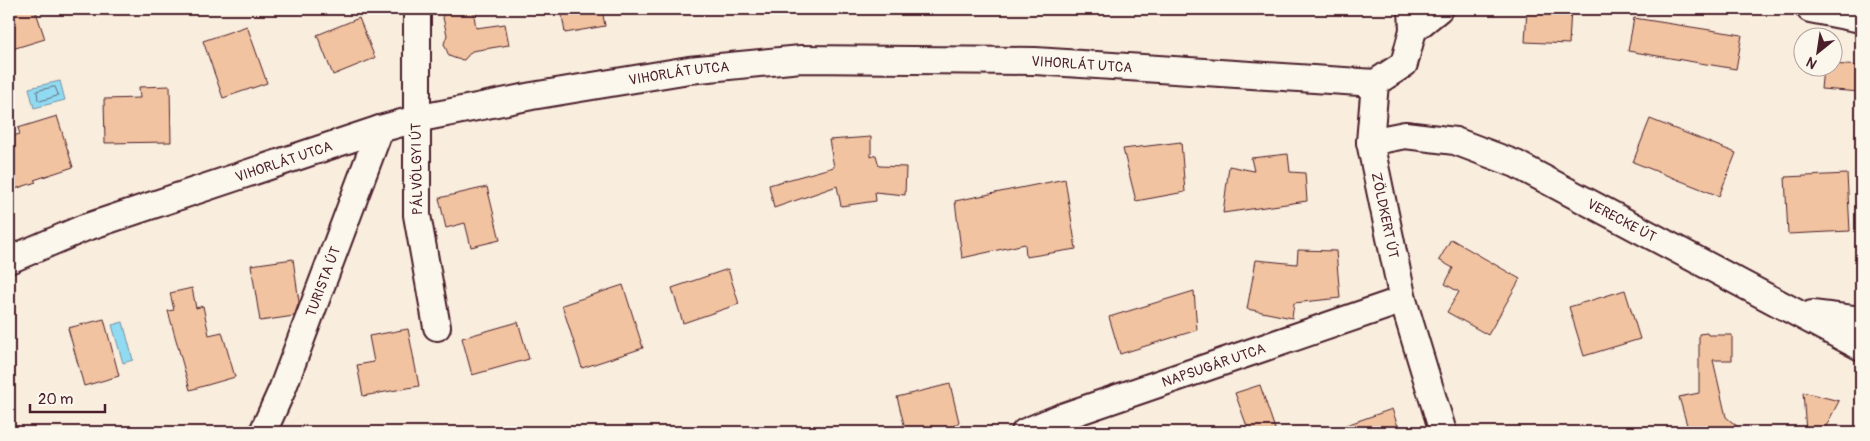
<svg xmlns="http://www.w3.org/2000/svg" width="1870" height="441" font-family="Pangolin,sans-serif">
	<rect width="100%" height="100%" fill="#f9eddd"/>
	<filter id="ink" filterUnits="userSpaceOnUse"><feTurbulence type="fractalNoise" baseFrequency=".02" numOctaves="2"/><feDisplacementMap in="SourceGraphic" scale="10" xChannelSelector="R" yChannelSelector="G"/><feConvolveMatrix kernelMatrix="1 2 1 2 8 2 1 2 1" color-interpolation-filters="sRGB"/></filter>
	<g filter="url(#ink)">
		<g fill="#91dbf2" stroke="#7590a2">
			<path d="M 60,81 L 65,100 L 34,108 L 29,88 Z"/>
			<path d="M 123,322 L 133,360 L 123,363 L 112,325 Z"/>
		</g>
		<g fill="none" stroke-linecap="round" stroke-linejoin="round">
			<path stroke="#666a7b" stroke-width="1" d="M 55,87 L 58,94 L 57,96 L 40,101 L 38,100 L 37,91 Z"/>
		</g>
		<g fill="#f1c3a0" stroke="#4a1f2b">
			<path d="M 9,9 L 35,9 L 45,39 L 9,50 Z"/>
			<path d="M 441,9 L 473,9 L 476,28 L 505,24 L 509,45 L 472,51 L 464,60 L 457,59 L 449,56 L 444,44 L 447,35 Z"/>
			<path d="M 561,9 L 602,9 L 605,26 L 565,33 Z"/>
			<path d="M 1527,9 L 1571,9 L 1569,44 L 1525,42 Z"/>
			<path d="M 359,18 L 375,58 L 333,75 L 317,35 Z"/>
			<path d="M 1634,18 L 1742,35 L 1736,69 L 1628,51 Z"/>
			<path d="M 247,26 L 267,83 L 223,98 L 203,41 Z"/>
			<path d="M 1832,64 L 1861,66 L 1861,92 L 1821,89 L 1823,68 L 1832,68 Z"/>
			<path d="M 170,86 L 171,142 L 105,143 L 104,99 L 140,98 L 139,87 Z"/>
			<path d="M 57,116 L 73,167 L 34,180 L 36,182 L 9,191 L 9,137 L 20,134 L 18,128 Z"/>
			<path d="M 1650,119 L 1736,153 L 1719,196 L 1633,162 Z"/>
			<path d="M 871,137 L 871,157 L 876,155 L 879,166 L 906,167 L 905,195 L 875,192 L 876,201 L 841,206 L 837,186 L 774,208 L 769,185 L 834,167 L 829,140 Z"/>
			<path d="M 1181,142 L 1185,192 L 1136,201 L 1123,149 Z"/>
			<path d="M 1288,154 L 1290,172 L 1305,173 L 1307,201 L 1223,213 L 1229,166 L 1254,171 L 1251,158 Z"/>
			<path d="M 1847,174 L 1850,231 L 1788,234 L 1785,177 Z"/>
			<path d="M 1065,179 L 1076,249 L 1026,257 L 1025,244 L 962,258 L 955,201 Z"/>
			<path d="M 487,187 L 500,240 L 471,247 L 465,223 L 446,228 L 439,198 Z"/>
			<path d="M 1451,239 L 1520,279 L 1488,335 L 1447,312 L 1459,292 L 1445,284 L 1453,268 L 1439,260 Z"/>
			<path d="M 1298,250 L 1336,251 L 1340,298 L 1294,303 L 1292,318 L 1247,309 L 1256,260 L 1297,264 Z"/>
			<path d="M 293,259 L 299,302 L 294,316 L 260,321 L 251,265 Z"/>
			<path d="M 728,269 L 739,304 L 683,323 L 672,288 Z"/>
			<path d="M 623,285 L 643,348 L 582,368 L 562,305 Z"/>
			<path d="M 192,288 L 196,308 L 203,306 L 209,335 L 222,332 L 235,377 L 190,390 L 168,311 L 174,310 L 170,293 Z"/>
			<path d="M 1625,290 L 1640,339 L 1584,356 L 1569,307 Z"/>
			<path d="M 1194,291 L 1197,330 L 1120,354 L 1109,317 Z"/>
			<path d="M 104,319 L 119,376 L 84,386 L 68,328 Z"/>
			<path d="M 518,322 L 529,359 L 472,375 L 462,338 Z"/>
			<path d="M 408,329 L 419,386 L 363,396 L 357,365 L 374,362 L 369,336 Z"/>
			<path d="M 1707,333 L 1708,335 L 1732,335 L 1732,360 L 1713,360 L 1726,417 L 1744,432 L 1689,432 L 1679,397 L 1699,393 L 1699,334 Z"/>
			<path d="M 950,384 L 959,422 L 945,432 L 906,432 L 897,397 Z"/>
			<path d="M 1260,385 L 1276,432 L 1249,432 L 1235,393 Z"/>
			<path d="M 1803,392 L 1839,401 L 1823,432 L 1806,432 Z"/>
			<path d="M 1392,409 L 1400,432 L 1336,432 L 1335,429 Z"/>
		</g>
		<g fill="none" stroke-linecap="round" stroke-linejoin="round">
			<defs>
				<g id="minor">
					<path d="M 417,9 L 417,215 L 437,327"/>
					<path id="s1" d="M 1412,9 L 1413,30 L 1404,64 L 1375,83 L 1370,142 L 1403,300 L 1443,432"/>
					<path d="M 1810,9 L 1861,19"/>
					<path d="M 1413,30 L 1439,9"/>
					<path id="s2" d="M 1370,142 L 1405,135 L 1455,141 L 1516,164 L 1861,347"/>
					<path id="s3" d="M 9,260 L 84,228 L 380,129 L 416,119 L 532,96 L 689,70 L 801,59 L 1035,61 L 1375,83"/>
					<path d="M 1812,314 L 1861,320"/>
					<path id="s4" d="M 263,432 L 282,390 L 380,129"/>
					<path id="s5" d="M 1025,432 L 1059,418 L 1403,300"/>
				</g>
			</defs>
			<use href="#minor" stroke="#4a1f2b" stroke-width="30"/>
			<use href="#minor" stroke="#fbf7ec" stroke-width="26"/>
		</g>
	</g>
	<g text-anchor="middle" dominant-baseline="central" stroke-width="4.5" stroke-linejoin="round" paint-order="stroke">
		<g font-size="14" fill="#4a1f2b" stroke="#fbf7ec">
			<text stroke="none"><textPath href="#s3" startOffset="1102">VIHORLÁT UTCA</textPath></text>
			<text stroke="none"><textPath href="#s3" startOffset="698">VIHORLÁT UTCA</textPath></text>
			<text stroke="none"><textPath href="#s3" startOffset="292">VIHORLÁT UTCA</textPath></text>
			<text transform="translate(417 169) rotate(-91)">PÁLVÖLGYI ÚT</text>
			<text stroke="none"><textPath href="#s1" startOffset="225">ZÖLDKERT ÚT</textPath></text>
			<text stroke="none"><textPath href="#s2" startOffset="271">VERECKE ÚT</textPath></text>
			<text stroke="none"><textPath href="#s4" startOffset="162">TURISTA ÚT</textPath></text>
			<text stroke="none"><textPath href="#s5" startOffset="200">NAPSUGÁR UTCA</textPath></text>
		</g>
	</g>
	<rect width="1870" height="441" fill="none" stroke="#fbf7ec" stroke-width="30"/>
	<rect x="15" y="15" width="1840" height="411" fill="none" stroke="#4a1f2b" stroke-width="2" filter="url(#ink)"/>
	<g transform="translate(1818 52) rotate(210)"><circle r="24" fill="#fbf7ec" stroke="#b4a19f"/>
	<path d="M0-4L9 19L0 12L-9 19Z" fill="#4a1f2b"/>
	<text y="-8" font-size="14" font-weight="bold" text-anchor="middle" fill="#4a1f2b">N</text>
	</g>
	<path d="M30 404v8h75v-8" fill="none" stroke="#4a1f2b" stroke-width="2.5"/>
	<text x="38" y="404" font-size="15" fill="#4a1f2b" stroke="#fbf7ec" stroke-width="4" paint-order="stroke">20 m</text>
</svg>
